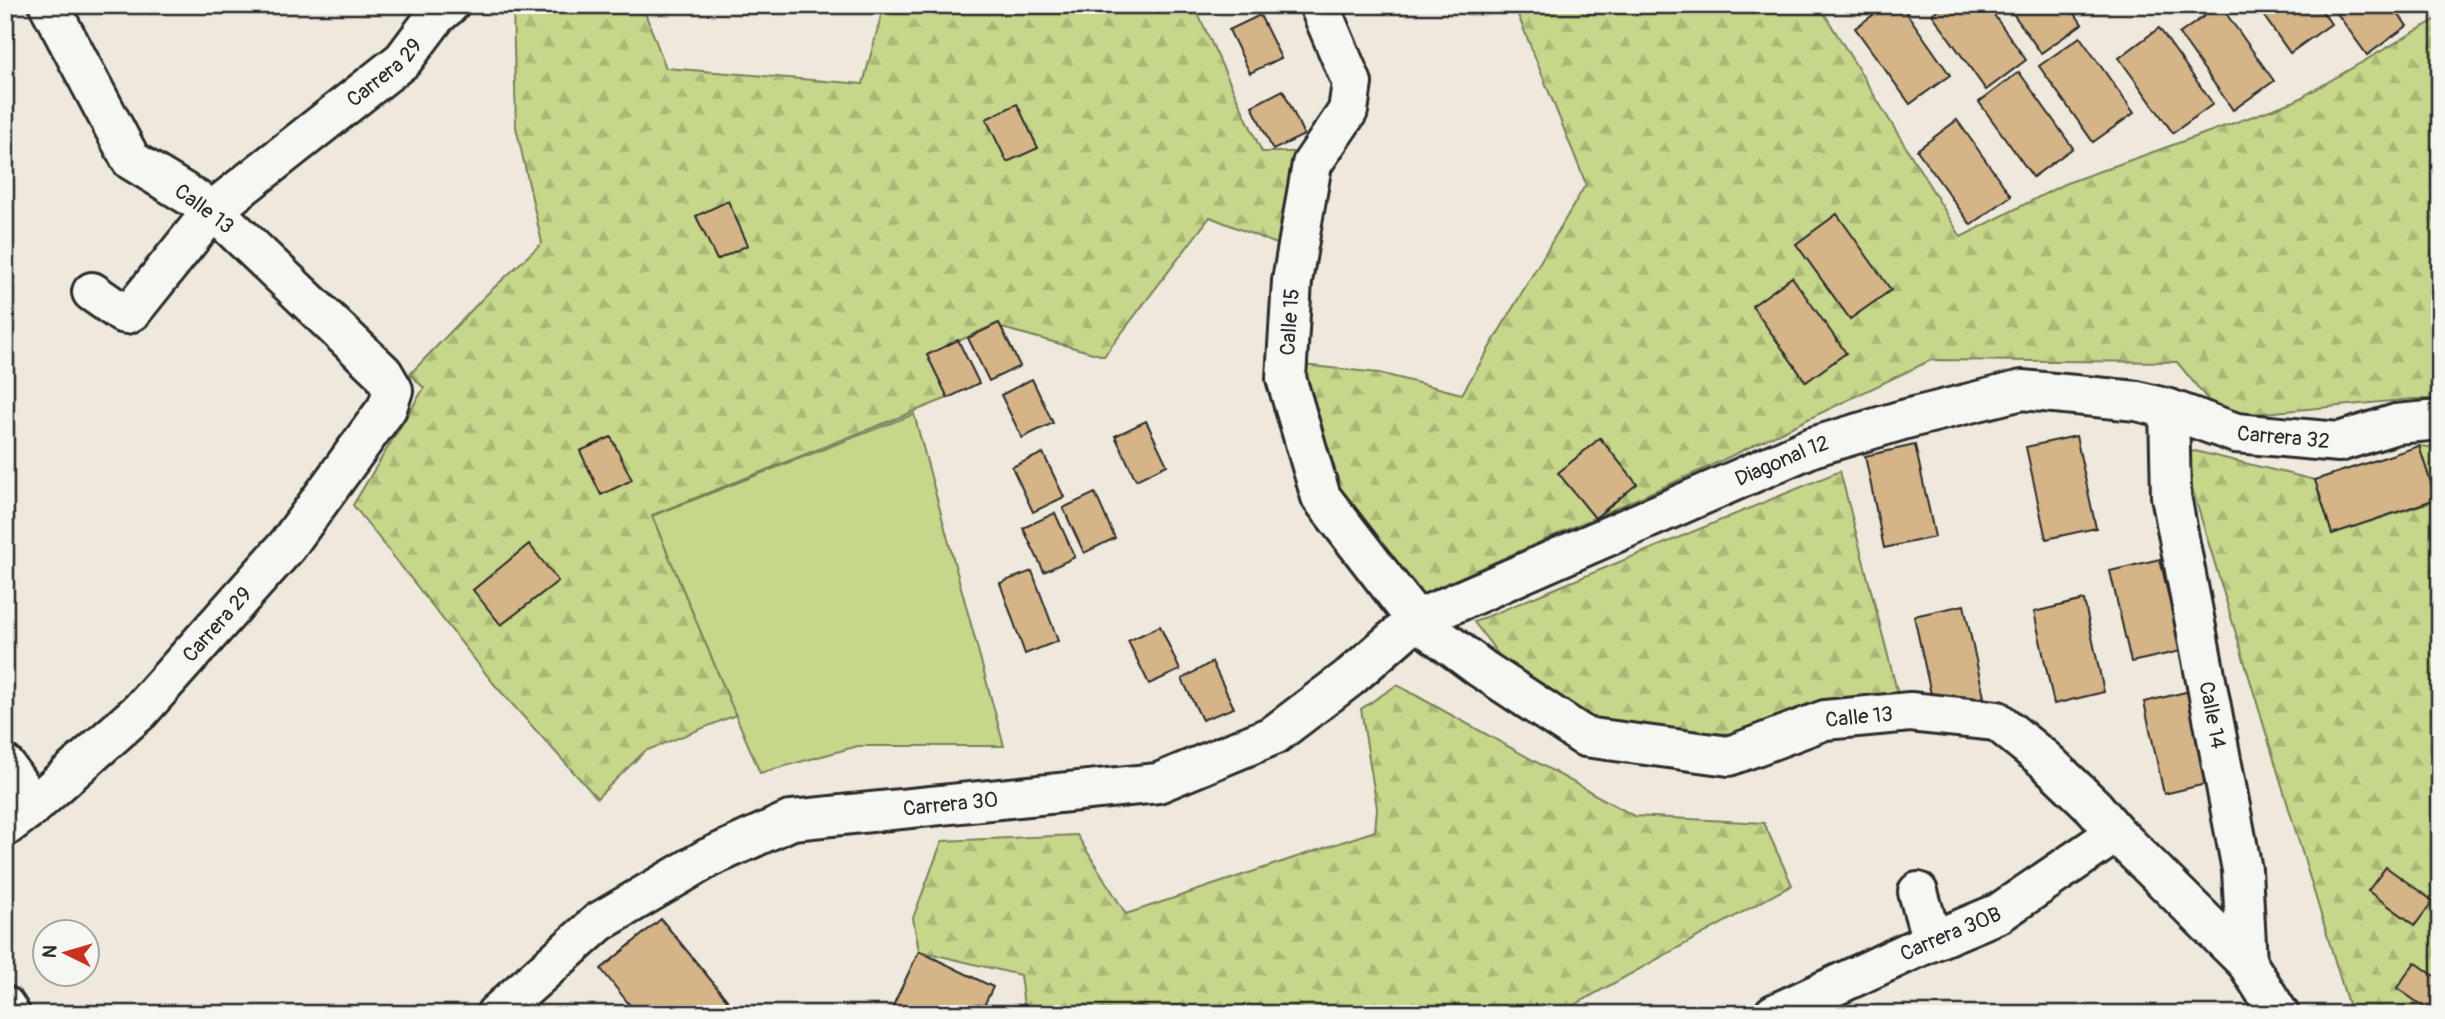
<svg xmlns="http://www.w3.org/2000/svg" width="2445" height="1019" font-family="Pangolin,sans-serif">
	<defs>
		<pattern id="forest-firs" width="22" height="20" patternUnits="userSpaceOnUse" patternTransform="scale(1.75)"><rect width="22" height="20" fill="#c6d68a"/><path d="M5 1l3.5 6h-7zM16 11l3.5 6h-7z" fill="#aab877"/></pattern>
	</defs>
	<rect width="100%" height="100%" fill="#efe9dd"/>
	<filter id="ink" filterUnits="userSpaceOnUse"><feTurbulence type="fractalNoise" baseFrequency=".0143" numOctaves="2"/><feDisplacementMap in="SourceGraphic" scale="14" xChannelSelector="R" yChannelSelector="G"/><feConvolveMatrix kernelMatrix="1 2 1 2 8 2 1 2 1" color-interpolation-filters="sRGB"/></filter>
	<g filter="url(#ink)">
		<g fill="url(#forest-firs)" stroke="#78805a" stroke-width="2">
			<path d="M 513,5 L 642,5 L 666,68 L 863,84 L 884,5 L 1194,5 L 1262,152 L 1300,152 L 1279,245 L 1210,217 L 1104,356 L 1002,328 L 998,323 L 928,355 L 948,398 L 652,515 L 736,715 L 645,751 L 597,798 L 494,684 L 353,505 L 424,388 L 410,374 L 486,295 L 542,243 L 516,127 Z"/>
			<path d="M 1514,5 L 1819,5 L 1961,237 L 2064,184 L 2295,101 L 2440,17 L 2440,399 L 2413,399 L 2222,417 L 2177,362 L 1931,360 L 1706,468 L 1416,597 L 1337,489 L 1302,365 L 1379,373 L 1462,394 L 1586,184 Z"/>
			<path d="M 2419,446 L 2440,448 L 2440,601 L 2434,607 L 2440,613 L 2440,1014 L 2351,1014 L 2182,455 L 2195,451 L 2315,480 L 2332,534 L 2436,500 Z"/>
			<path d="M 1840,471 L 1900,702 L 1740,734 L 1590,729 L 1499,655 L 1474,622 Z"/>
			<path d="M 1397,685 L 1634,816 L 1764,823 L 1792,885 L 1558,1014 L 1025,1014 L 1020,975 L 919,951 L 913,918 L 942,841 L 1077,835 L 1126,914 L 1375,831 L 1377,808 L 1361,709 Z"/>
		</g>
		<path fill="#c6d68a" stroke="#78805a" stroke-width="2" d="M 914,414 L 1004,746 L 858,746 L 760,773 L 652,516 Z"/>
		<g fill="#d5b588" stroke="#2b2b2b" stroke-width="2">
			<path d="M 1887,5 L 1901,5 L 1950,75 L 1910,104 L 1855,28 Z"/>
			<path d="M 1944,5 L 1987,5 L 2026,60 L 1986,90 L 1932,14 Z"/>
			<path d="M 2007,5 L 2069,5 L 2082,24 L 2041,53 Z"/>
			<path d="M 2220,5 L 2274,81 L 2233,110 L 2179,34 Z"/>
			<path d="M 2256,5 L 2318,5 L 2331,24 L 2290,53 Z"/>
			<path d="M 2331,5 L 2392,5 L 2407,26 L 2367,55 Z"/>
			<path d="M 1260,15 L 1281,58 L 1250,73 L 1229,30 Z"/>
			<path d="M 2159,28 L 2213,104 L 2173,133 L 2119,58 Z"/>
			<path d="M 2080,37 L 2134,113 L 2093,142 L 2039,66 Z"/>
			<path d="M 2019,72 L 2073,148 L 2033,177 L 1979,102 Z"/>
			<path d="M 1283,90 L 1304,135 L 1273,150 L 1252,106 Z"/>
			<path d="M 1017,104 L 1038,148 L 1007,162 L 986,119 Z"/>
			<path d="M 1957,120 L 2011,196 L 1971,225 L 1917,150 Z"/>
			<path d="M 728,201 L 748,245 L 717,260 L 696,216 Z"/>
			<path d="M 1837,214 L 1891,290 L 1850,319 L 1796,244 Z"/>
			<path d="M 1792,277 L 1846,353 L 1806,382 L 1752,306 Z"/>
			<path d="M 999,323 L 1020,366 L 989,381 L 968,338 Z"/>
			<path d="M 958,340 L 979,383 L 948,398 L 927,355 Z"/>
			<path d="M 1032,379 L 1053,423 L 1022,438 L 1001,395 Z"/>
			<path d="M 1146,421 L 1167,465 L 1136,480 L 1115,436 Z"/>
			<path d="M 2076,436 L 2096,528 L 2046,539 L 2026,447 Z"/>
			<path d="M 611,437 L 632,480 L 601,495 L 580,451 Z"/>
			<path d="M 1600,438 L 1637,484 L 1595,518 L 1558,473 Z"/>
			<path d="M 1915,445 L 1935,537 L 1884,548 L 1865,456 Z"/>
			<path d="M 2419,446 L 2436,499 L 2332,534 L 2315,480 Z"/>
			<path d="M 1043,453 L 1064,497 L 1033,512 L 1012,467 Z"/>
			<path d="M 1095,493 L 1115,538 L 1084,553 L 1063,508 Z"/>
			<path d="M 1055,513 L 1075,557 L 1044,572 L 1023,528 Z"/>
			<path d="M 529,544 L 558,581 L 501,625 L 473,590 Z"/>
			<path d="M 2160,559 L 2181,651 L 2131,662 L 2110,571 Z"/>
			<path d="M 1032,571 L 1058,641 L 1025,654 L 1000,583 Z"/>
			<path d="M 2084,600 L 2104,692 L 2054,704 L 2034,612 Z"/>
			<path d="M 1964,605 L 1984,697 L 1934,708 L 1914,616 Z"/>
			<path d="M 1160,626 L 1180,670 L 1149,684 L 1128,641 Z"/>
			<path d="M 1212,662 L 1234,708 L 1202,720 L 1182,679 Z"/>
			<path d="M 2194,690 L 2214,782 L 2164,794 L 2144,702 Z"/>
			<path d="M 2386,867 L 2433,901 L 2415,925 L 2368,891 Z"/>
			<path d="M 661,919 L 732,1006 L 723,1014 L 637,1014 L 601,969 Z"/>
			<path d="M 919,951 L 993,987 L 980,1014 L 889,1014 Z"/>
			<path d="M 2415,962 L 2440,980 L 2440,1014 L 2434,1014 L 2397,988 Z"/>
		</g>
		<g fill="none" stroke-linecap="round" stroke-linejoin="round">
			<defs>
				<g id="minor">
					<path id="s1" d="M 1319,5 L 1352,83 L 1348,111 L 1312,164 L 1292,281 L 1286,378 L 1321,497 L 1416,620 L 1482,669 L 1585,737 L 1729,756 L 1825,720 L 1910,712 L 1997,721 L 2045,760 L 2094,807 L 2116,833 L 2247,963"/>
					<path id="s2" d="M 92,292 L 122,313 L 127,314 L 132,311 L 213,210 L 403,60 L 436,16 L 449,5"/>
					<path id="s3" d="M 2169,409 L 2171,496 L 2242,870 L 2247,963 L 2279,1014"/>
					<path d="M 5,765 L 33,806"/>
					<path id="s4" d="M 5,827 L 33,806 L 140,711 L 287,546 L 387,408 L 393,390 L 383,373 L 213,210 L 131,160 L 49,5"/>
					<path d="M 1918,892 L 1932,941"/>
					<path d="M 5,1006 L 10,1014"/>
					<path id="s5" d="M 496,1014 L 599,922 L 708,858 L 792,820 L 1158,783 L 1274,735 L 1349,678 L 1416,620 L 1812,447 L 1906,419 L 2022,390 L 2137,401 L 2169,409 L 2236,433 L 2339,442 L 2396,424 L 2440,420"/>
					<path id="s6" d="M 1774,1014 L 1932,941 L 1999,913 L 2116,833"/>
				</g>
			</defs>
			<use href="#minor" stroke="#2b2b2b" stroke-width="44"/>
			<use href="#minor" stroke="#f6f6f2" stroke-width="38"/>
		</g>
	</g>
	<g text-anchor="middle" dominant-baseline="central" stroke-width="5" stroke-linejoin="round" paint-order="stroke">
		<g font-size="21" fill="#2b2b2b" stroke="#f6f6f2">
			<text stroke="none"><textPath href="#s2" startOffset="397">Carrera 29</textPath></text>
			<text transform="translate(204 209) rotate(37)">Calle 13</text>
			<text transform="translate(1290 322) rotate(-86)">Calle 15</text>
			<text stroke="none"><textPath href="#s5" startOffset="1950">Carrera 32</textPath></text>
			<text stroke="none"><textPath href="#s5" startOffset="1432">Diagonal 12</textPath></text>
			<text stroke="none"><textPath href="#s4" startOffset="294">Carrera 29</textPath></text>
			<text stroke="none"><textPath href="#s3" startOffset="310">Calle 14</textPath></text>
			<text stroke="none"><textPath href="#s1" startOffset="1160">Calle 13</textPath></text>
			<text stroke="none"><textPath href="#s5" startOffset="516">Carrera 30</textPath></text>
			<text stroke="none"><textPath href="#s6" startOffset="194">Carrera 30B</textPath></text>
		</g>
	</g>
	<rect width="2445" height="1019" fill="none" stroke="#f6f6f2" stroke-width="28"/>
	<rect x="14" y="14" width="2417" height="991" fill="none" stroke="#2b2b2b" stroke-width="2.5" filter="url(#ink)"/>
	<g transform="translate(66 953) rotate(275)"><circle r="33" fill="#f6f6f2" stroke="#a5a5a2" stroke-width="2"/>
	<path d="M0-5L12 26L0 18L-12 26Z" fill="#c8321e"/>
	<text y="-10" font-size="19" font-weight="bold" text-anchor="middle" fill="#2b2b2b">N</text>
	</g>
</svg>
